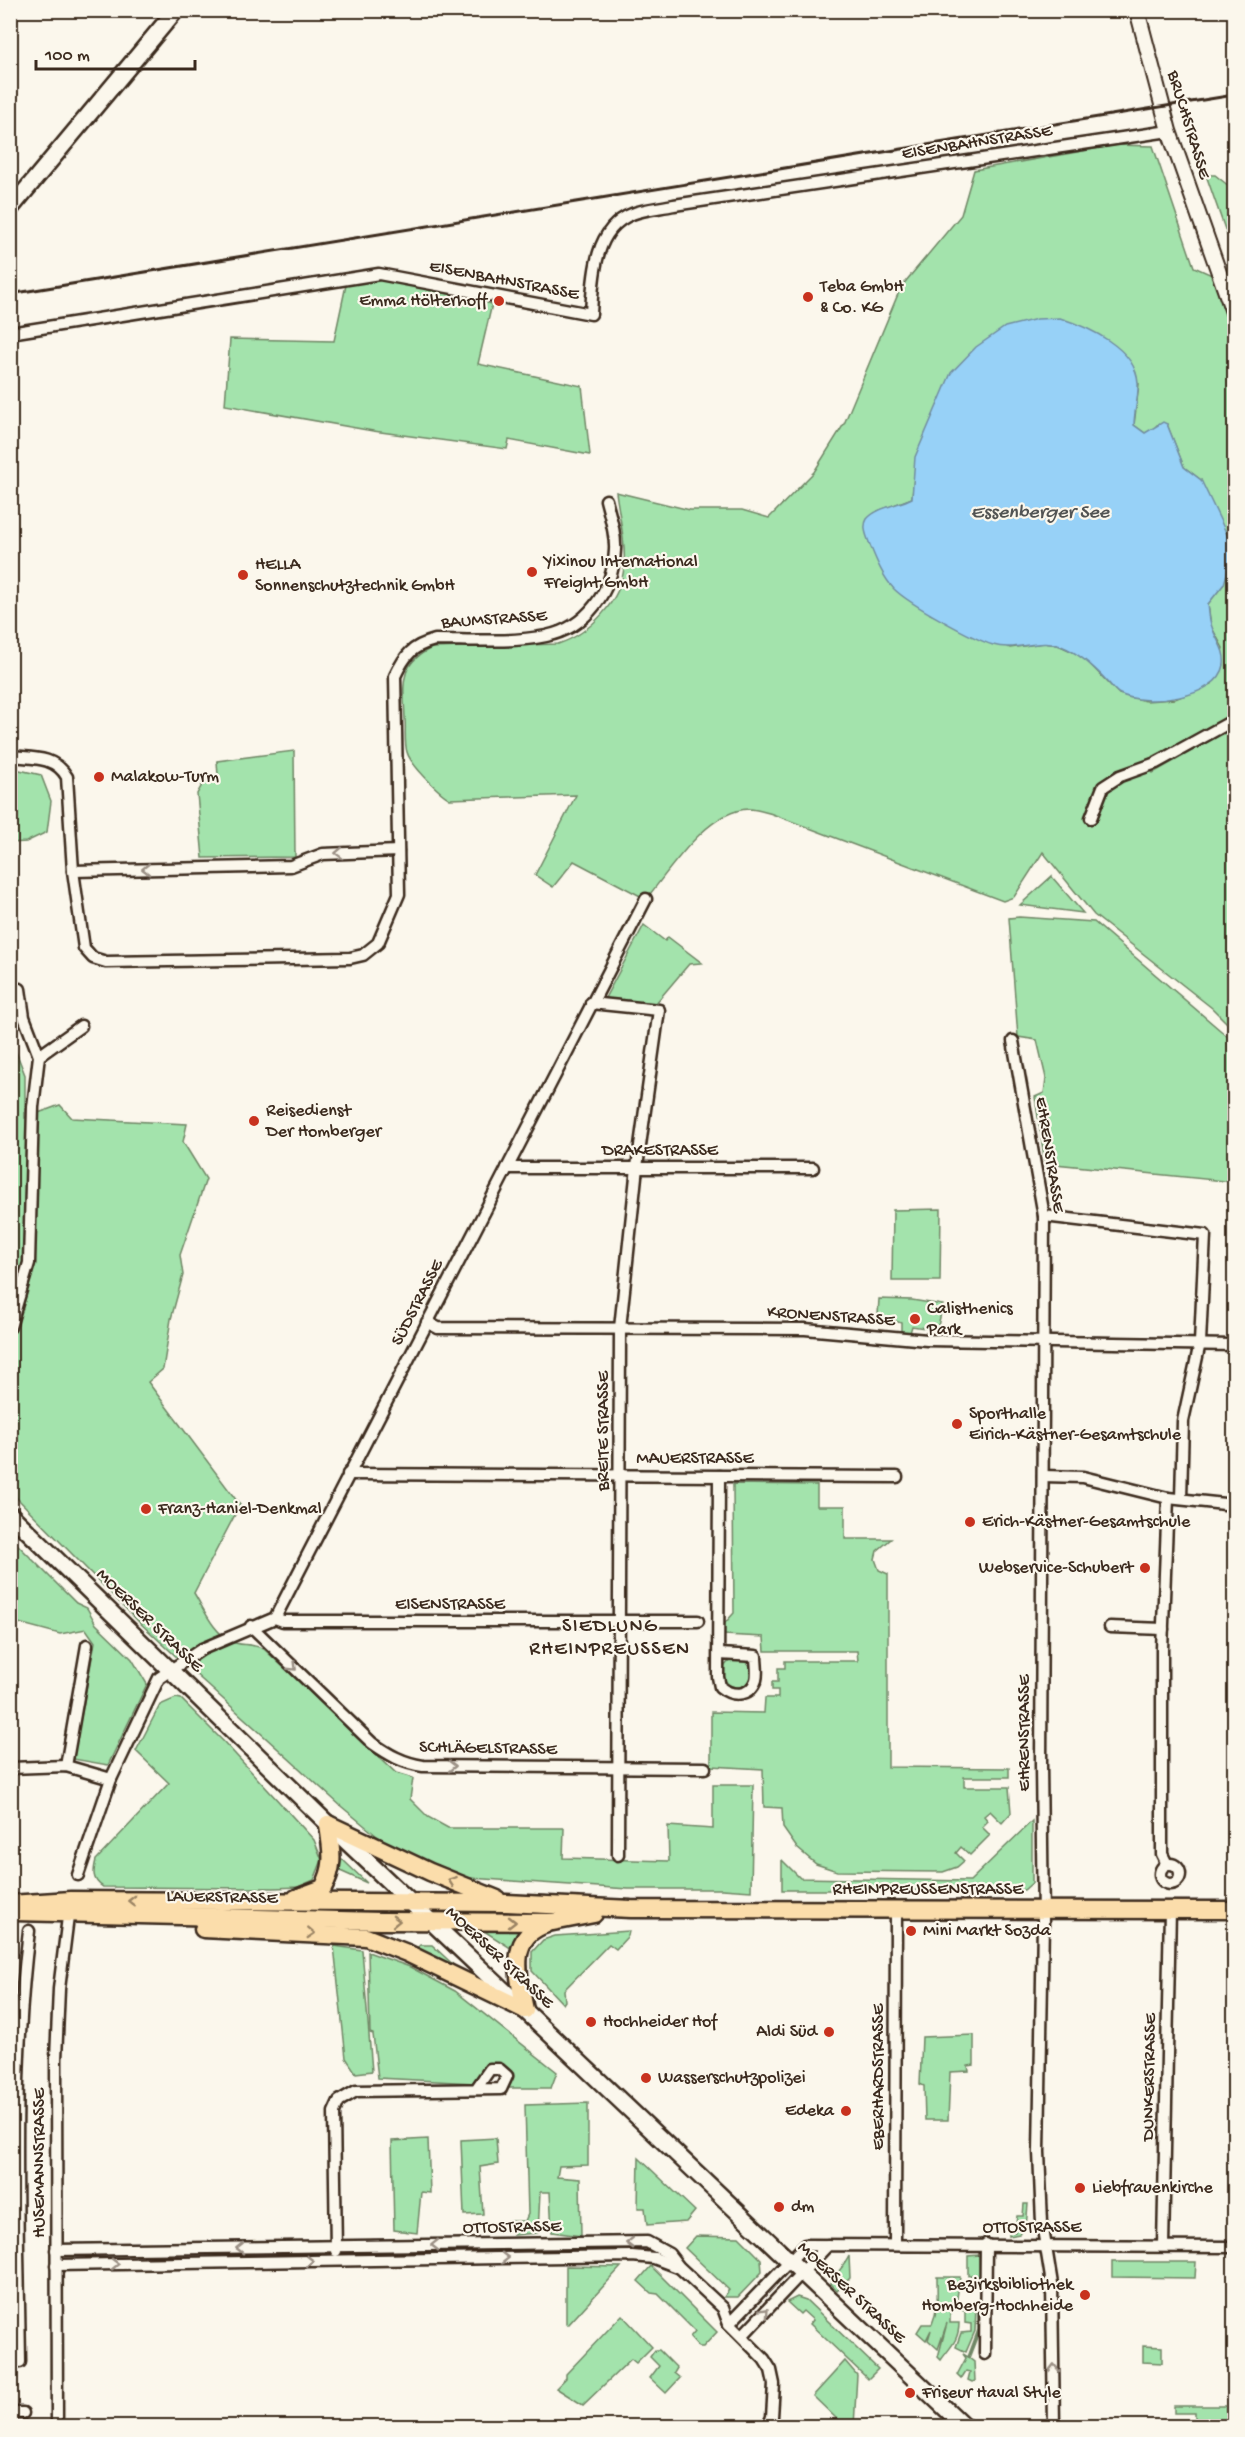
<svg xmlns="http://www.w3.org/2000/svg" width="1245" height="2437" font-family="'Gochi Hand',sans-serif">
	<rect width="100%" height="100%" fill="#fbf7ec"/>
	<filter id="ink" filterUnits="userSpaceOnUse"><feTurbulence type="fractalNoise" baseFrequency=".0167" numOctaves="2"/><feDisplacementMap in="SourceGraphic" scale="12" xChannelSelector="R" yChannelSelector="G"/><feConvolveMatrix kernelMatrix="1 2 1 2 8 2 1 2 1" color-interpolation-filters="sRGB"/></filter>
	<g filter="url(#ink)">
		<g fill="#a3e3ac" stroke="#6f8665" stroke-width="1.5" fill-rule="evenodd">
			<path d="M 1117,145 L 1153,146 L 1194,267 L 1234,285 L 1234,711 L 1215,725 L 1146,760 L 1153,773 L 1234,727 L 1234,1030 L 1212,1008 L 1094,915 L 1043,852 L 1014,897 L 1003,901 L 772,814 C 765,812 756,809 749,809 C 707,810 670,870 646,899 L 574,861 L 553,887 L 535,875 L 576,795 L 450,799 C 439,793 410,764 407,752 C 404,742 406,729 405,719 C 404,686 397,664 432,648 L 558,644 C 589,634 622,601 624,566 C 626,542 619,516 616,492 L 690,510 L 742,510 L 769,518 L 814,472 L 844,424 L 901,287 L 961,215 L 974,170 ZM 1139,384 L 1134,425 L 1145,433 L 1152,431 L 1157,425 L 1167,424 L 1184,467 L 1201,480 L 1224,584 L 1208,604 L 1211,626 L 1223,648 L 1212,684 L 1175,699 L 1146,701 L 1119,694 L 1082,656 L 1058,645 L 1044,643 L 1010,648 L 930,614 L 878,511 L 912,498 L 916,457 L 933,419 Z"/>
			<path d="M 1206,175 L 1215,175 L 1234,190 L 1234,255 Z"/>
			<path d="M 380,278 L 492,304 L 478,364 L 582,386 L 590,455 L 509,440 L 507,449 L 373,431 L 225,405 L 230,339 L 334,341 L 346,285 Z"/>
			<path d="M 294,751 L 295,857 L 203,858 L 197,794 L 207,776 L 218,776 L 217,761 Z"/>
			<path d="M 11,768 L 41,775 L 51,801 L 47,832 L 26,842 L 11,843 Z"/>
			<path d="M 1052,876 L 1052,877 L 1083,913 L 1020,905 Z"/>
			<path d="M 1019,917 L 1094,922 L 1234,1042 L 1234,1182 L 1045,1163 L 1035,1097 L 1044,1093 L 1046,1078 L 1037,1040 L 1018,1037 L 1009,918 Z"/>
			<path d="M 644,925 L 665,941 L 668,937 L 702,963 L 689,964 L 656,1003 L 604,1000 Z"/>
			<path d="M 10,1036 L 25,1075 L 25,1118 L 60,1105 L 72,1118 L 187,1124 L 183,1142 L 206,1179 L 180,1255 L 183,1275 L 171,1319 L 163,1369 L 148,1382 L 240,1505 L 194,1593 C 205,1611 213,1632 232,1642 C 241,1646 251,1643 264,1649 L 396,1773 L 413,1778 L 410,1799 L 428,1817 L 448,1828 L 564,1828 L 563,1858 L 669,1861 L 668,1826 L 713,1829 L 713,1785 L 753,1785 L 751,1891 L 722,1889 L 628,1889 L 456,1877 L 419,1862 L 377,1836 L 342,1807 L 181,1661 L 139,1622 L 11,1492 Z"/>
			<path d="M 941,1209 L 940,1281 L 892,1281 L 893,1210 Z"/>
			<path d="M 879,1299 L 912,1300 L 943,1305 L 937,1330 L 912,1326 L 909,1336 L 901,1336 L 901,1323 L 878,1315 Z"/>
			<path d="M 733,1484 L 817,1485 L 817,1506 L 845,1506 L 845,1539 L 891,1539 L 877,1551 L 875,1559 L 879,1570 L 888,1574 L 888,1767 L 1009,1768 L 1009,1777 L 964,1777 L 964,1787 L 1009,1787 L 1011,1813 L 1002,1823 L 990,1811 L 984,1816 L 988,1821 L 982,1827 L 990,1835 L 970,1855 L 961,1847 L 956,1853 L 964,1861 L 957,1867 L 943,1872 L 837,1871 L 816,1864 L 797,1848 L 783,1828 L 782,1808 L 764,1807 L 763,1769 L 711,1766 L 711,1712 L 764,1713 L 765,1698 L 778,1698 L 778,1690 L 772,1690 L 772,1682 L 778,1682 L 778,1668 L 785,1668 L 785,1661 L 858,1661 L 857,1651 L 765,1651 L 764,1637 L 724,1635 L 724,1624 L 734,1613 Z"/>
			<path d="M 11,1538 L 76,1603 L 87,1608 L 96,1624 L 132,1659 L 147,1684 L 108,1765 L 73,1759 L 95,1642 L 86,1629 L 60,1634 L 11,1621 Z"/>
			<circle cx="737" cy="1673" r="14"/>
			<path d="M 176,1698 L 181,1699 L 224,1742 L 314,1840 L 322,1860 L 314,1880 L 298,1887 L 274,1888 L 103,1887 C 92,1880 93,1872 96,1860 L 169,1783 L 136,1751 L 160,1705 Z"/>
			<path d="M 1032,1821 L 1032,1883 L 1024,1890 L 782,1890 L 782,1860 L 800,1878 L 970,1881 Z"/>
			<path d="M 342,1859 L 343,1860 L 367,1883 L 338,1870 Z"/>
			<path d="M 484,1931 L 521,1931 L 512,1949 Z"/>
			<path d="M 629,1931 L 628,1936 L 616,1949 L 609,1944 L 564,1990 L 565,2001 L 563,2004 L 532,1971 L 532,1952 L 543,1940 L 555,1936 Z"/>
			<path d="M 420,1945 L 432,1945 L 459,1970 L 416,1949 Z"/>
			<path d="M 334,1946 L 362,1950 L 372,2071 L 356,2073 L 346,2058 Z"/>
			<path d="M 368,1952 L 410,1967 L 455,1991 L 557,2072 L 551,2088 L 508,2088 L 511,2074 L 499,2063 L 488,2066 L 475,2083 L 378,2078 L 373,2034 L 370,2033 Z"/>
			<path d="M 974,2035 L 974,2065 L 968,2066 L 969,2071 L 950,2072 L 948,2120 L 925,2120 L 924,2086 L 920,2084 L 922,2037 Z"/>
			<path d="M 588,2103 L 588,2165 L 559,2166 L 557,2177 L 580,2179 L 581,2236 L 552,2232 L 550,2192 L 540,2192 L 538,2233 L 513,2235 L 510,2221 L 525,2221 L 528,2214 L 525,2105 Z"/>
			<path d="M 496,2138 L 498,2164 L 480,2167 L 483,2214 L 464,2215 L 461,2140 Z"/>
			<path d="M 428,2139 L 430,2193 L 421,2192 L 417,2233 L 394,2230 L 392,2141 Z"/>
			<path d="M 639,2158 L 695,2211 L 686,2222 L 647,2225 L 645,2208 L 638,2208 Z"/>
			<path d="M 1024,2204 L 1028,2204 L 1026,2228 L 1019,2234 L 1009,2236 L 1009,2232 L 1015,2232 L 1017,2216 L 1023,2216 Z"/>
			<path d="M 696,2236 L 739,2237 L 761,2259 L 762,2272 L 738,2297 L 724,2297 L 729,2290 L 685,2248 Z"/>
			<path d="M 979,2255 L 980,2276 L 968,2276 L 968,2256 Z"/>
			<path d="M 849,2256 L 850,2278 L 837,2291 L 830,2284 C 835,2274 844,2267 849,2256 Z"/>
			<path d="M 1112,2262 L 1196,2262 L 1195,2278 L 1112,2277 Z"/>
			<path d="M 566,2266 L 621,2267 L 568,2325 L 566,2324 Z"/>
			<path d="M 651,2266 L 717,2332 L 703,2347 L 699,2347 L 690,2337 L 695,2331 L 658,2294 L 651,2293 L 638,2281 Z"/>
			<path d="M 937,2277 L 960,2277 L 956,2305 L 950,2307 L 950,2323 L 959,2323 C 959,2341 950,2347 941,2360 L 938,2357 L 947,2323 L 938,2349 L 928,2340 L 931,2330 L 926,2340 L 917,2332 L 922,2324 L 932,2324 C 939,2308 937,2294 937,2277 Z"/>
			<path d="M 797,2297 L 806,2300 L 878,2369 L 868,2379 L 810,2324 L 813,2320 L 803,2311 L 800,2314 L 787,2302 Z"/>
			<path d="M 978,2305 L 979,2332 L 969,2358 L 974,2362 L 975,2381 L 972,2382 L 968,2380 L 970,2372 L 966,2371 L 961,2379 L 957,2375 L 966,2358 L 963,2354 L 968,2357 L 978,2330 Z"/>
			<path d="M 976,2307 L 975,2331 L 966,2352 L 956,2347 L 961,2333 L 971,2332 L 971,2324 L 965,2323 L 965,2311 L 951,2308 Z"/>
			<path d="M 622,2315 L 652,2347 L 636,2363 L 631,2359 L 583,2405 L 556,2388 L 566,2378 L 566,2374 Z"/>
			<path d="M 1143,2346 L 1162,2347 L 1162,2363 L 1143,2362 Z"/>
			<path d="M 655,2350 L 659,2350 L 677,2368 L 674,2373 L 680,2378 L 666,2393 L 650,2378 L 659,2366 L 650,2357 Z"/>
			<path d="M 845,2361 L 857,2375 L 854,2426 L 832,2426 L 838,2420 L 813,2396 Z"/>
			<path d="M 1174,2406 L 1227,2406 L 1227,2426 L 1195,2426 L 1195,2413 L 1174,2413 Z"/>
		</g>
		<path fill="#97d1f7" stroke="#728ea0" stroke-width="1.5" d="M 1060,318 C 1088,327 1136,348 1138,383 C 1139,397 1134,411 1134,425 L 1145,433 L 1163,422 L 1167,424 L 1184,467 L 1201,480 L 1234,549 L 1224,584 L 1208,604 C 1209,611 1209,620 1212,627 C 1216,640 1226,650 1224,665 C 1218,699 1145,707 1120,694 C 1115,692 1111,685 1107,681 C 1094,667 1079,653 1061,646 C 1039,638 1016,652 993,645 C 973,639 909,604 894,589 C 883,577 876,560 870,545 C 867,537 862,527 867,519 C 877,507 899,505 912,498 L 915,457 L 951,373 L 976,347 L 1005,327 L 1037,319 Z"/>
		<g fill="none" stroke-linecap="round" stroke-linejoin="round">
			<defs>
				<g id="minor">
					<path d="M 10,333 L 379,274 L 591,314 C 593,280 593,229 632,214 C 644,209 660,208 674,205 L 1169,131"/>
					<path d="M 10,756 C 33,758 55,756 67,777 L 73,871 L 84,948 L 93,958 L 106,962 L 350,958 L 363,955 L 378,943 L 399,894 L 395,676 C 405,655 412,646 435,640 C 471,640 511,643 546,636 C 586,628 613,591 615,550 C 616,534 610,516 606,500"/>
					<path d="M 1091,818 L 1103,787 L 1120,776 L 1156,763 L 1234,720"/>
					<path d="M 73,871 L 291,866 L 323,854 L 398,851"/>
					<path d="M 20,989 L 24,1017 L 39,1056"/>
					<path d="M 591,1003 L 659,1010 L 637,1167 L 620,1328 L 618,1855"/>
					<path d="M 1013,1041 L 1044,1216 L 1041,1765 L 1043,1922 L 1039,2152 L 1042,2223 L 1052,2284 L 1054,2426"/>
					<path d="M 507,1168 L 813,1168"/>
					<path d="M 1044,1216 L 1205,1235 L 1200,1343 L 1183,1421 L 1181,1499"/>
					<path d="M 427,1322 L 438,1328 L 805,1329 L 927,1340 L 1234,1345"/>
					<path d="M 10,1327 L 29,1263 L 33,1107 L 39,1056 L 81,1026"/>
					<path d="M 348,1474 L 897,1477"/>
					<path d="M 719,1476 L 718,1677 L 720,1687 C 731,1696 750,1698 756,1680 C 758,1673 756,1664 756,1656 L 719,1654"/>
					<path d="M 1043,1476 L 1083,1477 L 1168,1498 L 1234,1505"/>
					<path d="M 275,1618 L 283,1621 L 698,1621"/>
					<path d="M 251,1626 L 372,1743 C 389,1755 403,1763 423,1766 L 705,1768"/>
					<path d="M 1110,1627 L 1163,1629"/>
					<path d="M 66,1766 L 87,1645"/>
					<path d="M 10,1768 L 66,1766 L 111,1779"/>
					<circle cx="1170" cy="1874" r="10"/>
					<path d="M 1167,1864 L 1162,1854 L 1162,1649 L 1168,1498"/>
					<path d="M 78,1875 L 111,1779 L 159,1678 L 202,1649 L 275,1618 L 646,899"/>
					<path d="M 895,2244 L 896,1910"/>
					<path d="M 1163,2246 L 1170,1910"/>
					<path d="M 56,2250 L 647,2242 L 669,2254 L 679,2267 L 723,2308 L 729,2324 L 764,2359 L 771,2370 L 774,2384 L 772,2417 L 768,2426"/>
					<path d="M 336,2251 L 334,2112 L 339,2101 L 356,2091 L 501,2089 L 507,2076 L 499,2069 L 490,2069 L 476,2089"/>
					<path d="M 56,2265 L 632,2256 L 654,2258 L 678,2267"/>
					<path d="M 729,2324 L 805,2245 L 1234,2247"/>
					<path d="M 742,2336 L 828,2245"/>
					<path d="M 985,2354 L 986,2244"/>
					<path d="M 10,2362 L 20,2362 C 18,2218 11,2073 29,1931"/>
					<path d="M 10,2413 L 23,2413"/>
					<path d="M 57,2426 L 56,2059 L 59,1989 L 69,1909"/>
				</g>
				<path id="tertiary" d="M 1137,10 L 1169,131 L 1234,315"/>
				<g id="secondary">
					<path d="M 10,209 L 176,10"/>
					<path d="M 10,1514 L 328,1824 L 964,2426"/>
				</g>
				<g id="primary">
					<path d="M 328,1824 L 430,1872 L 497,1899"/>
					<path d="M 296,1898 L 323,1888 C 336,1864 331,1850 328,1824"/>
					<path d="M 10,1904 L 71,1900 L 506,1903 L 631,1909 L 1234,1910"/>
					<path d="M 15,1912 L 381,1921 L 553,1922 L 594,1914"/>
					<path d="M 203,1929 L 366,1937 L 407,1953 L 525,2010"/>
					<path d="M 525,2010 C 519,1978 506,1936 547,1924"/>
				</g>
			</defs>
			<use href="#minor" stroke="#3b2a1e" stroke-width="15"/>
			<use href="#tertiary" stroke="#3b2a1e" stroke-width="18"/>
			<use href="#secondary" stroke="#3b2a1e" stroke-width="20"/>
			<use href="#primary" stroke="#3b2a1e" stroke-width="21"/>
			<use href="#minor" stroke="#fbf7ec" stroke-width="10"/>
			<use href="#tertiary" stroke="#fbf7ec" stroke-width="14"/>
			<use href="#secondary" stroke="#fbf7ec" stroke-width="15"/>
			<use href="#primary" stroke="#fbddab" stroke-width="16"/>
			<path stroke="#3b2a1e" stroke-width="3" d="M 10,294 L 1234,95"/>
		</g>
		<defs><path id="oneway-chevron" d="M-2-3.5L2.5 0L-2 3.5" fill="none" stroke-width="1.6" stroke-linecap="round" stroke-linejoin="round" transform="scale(1.5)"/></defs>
		<g stroke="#9b9085">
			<use href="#oneway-chevron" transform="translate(339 853) rotate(178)"/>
			<use href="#oneway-chevron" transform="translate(146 869) rotate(179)"/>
			<use href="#oneway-chevron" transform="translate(293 1667) rotate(44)"/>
			<use href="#oneway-chevron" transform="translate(452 1766)"/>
			<use href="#oneway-chevron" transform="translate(630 2243) rotate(179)"/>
			<use href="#oneway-chevron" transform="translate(435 2245) rotate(179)"/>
			<use href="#oneway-chevron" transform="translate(240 2248) rotate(179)"/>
			<use href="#oneway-chevron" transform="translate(505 2258) rotate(-1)"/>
			<use href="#oneway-chevron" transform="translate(310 2261) rotate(-1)"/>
			<use href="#oneway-chevron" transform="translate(115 2264) rotate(-1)"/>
			<use href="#oneway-chevron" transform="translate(765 2312) rotate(-47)"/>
			<use href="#oneway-chevron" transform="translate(1054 2368) rotate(-91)"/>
		</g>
		<g stroke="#9b8464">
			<use href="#oneway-chevron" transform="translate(452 1881) rotate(-160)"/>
			<use href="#oneway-chevron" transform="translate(132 1901) rotate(-179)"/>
			<use href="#oneway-chevron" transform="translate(396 1921) rotate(-1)"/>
			<use href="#oneway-chevron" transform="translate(512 1922)"/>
			<use href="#oneway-chevron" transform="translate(311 1933) rotate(3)"/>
		</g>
	</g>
	<g fill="#c8321e" stroke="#fbf7ec" stroke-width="2">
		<circle cx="808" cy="297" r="6"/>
		<circle cx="499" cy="301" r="6"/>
		<circle cx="532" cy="572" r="6"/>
		<circle cx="243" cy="575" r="6"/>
		<circle cx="99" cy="777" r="6"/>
		<circle cx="254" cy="1121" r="6"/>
		<circle cx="915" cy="1319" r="6"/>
		<circle cx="957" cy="1424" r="6"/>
		<circle cx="146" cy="1509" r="6"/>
		<circle cx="970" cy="1522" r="6"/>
		<circle cx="1145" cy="1568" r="6"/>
		<circle cx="911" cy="1931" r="6"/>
		<circle cx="591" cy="2022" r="6"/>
		<circle cx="829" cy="2032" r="6"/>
		<circle cx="646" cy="2078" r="6"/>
		<circle cx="846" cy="2111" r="6"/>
		<circle cx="1080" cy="2188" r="6"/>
		<circle cx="779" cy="2207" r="6"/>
		<circle cx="1085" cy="2295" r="6"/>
		<circle cx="910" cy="2393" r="6"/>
	</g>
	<g text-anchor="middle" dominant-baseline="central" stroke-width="4.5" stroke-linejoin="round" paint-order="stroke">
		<g font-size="18" fill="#3b2a1e" stroke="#fbf7ec">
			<text transform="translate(1188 125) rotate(73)">BRUCHSTRASSE</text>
			<text transform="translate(977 143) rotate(-9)">EISENBAHNSTRASSE</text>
			<text transform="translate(504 281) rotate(11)">EISENBAHNSTRASSE</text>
			<text transform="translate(494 620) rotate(-4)">BAUMSTRASSE</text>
			<text x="660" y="1151">DRAKESTRASSE</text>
			<text transform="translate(1049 1155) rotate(81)">EHRENSTRASSE</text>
			<text transform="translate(418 1303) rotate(-63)">SÜDSTRASSE</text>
			<text transform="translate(831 1317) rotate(4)">KRONENSTRASSE</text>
			<text transform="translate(604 1431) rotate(-90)">BREITE STRASSE</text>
			<text x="695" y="1459">MAUERSTRASSE</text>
			<text x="450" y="1605">EISENSTRASSE</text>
			<text transform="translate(149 1621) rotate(44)">MOERSER STRASSE</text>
			<text transform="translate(1025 1733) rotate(-90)">EHRENSTRASSE</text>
			<text transform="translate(488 1749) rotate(1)">SCHLÄGELSTRASSE</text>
			<text x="928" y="1890">RHEINPREUSSENSTRASSE</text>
			<text transform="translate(222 1898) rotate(1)">LAUERSTRASSE</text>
			<text transform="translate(499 1958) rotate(43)">MOERSER STRASSE</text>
			<text transform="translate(879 2077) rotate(-90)">EBERHARDSTRASSE</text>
			<text transform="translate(1150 2077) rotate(-89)">DUNKERSTRASSE</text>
			<text transform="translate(40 2163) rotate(-90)">HUSEMANNSTRASSE</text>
			<text transform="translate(512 2228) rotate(-1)">OTTOSTRASSE</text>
			<text x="1032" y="2228">OTTOSTRASSE</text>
			<text transform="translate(851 2293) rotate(43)">MOERSER STRASSE</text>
		</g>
		<g font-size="18" fill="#3b2a1e" stroke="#fbf7ec" text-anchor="start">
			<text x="820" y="287">Teba GmbH<tspan x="820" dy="21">&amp; Co. KG</tspan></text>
			<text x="487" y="301" text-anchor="end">Emma Hölterhoff</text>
			<text x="544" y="562">Yixinou International<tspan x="544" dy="21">Freight GmbH</tspan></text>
			<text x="255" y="565">HELLA<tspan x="255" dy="21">Sonnenschutztechnik GmbH</tspan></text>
			<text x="111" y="777">Malakow-Turm</text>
			<text x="266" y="1111">Reisedienst<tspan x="266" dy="21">Der Homberger</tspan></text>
			<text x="927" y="1309">Calisthenics<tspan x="927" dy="21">Park</tspan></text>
			<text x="969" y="1414">Sporthalle<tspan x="969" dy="21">Eirich-Kästner-Gesamtschule</tspan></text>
			<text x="158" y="1509">Franz-Haniel-Denkmal</text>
			<text x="982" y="1522">Erich-Kästner-Gesamtschule</text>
			<text x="1133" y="1568" text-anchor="end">Webservice-Schubert</text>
			<text x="923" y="1931">Mini Markt Sozda</text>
			<text x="603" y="2022">Hochheider Hof</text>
			<text x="817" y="2032" text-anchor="end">Aldi Süd</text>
			<text x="658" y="2078">Wasserschutzpolizei</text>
			<text x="834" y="2111" text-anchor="end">Edeka</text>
			<text x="1092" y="2188">Liebfrauenkirche</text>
			<text x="791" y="2207">dm</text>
			<text x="1073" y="2285" text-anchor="end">Bezirksbibliothek<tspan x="1073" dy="21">Homberg-Hochheide</tspan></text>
			<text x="922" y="2393">Friseur Haval Style</text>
		</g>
		<g font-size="20" font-style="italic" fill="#525454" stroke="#fbf7ec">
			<text x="1040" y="513">Essenberger See</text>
		</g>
		<g font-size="20" letter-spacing="1.5" fill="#3b2a1e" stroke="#fbf7ec">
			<text x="610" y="1627">SIEDLUNG<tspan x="610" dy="23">RHEINPREUSSEN</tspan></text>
		</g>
	</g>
	<rect width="1245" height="2437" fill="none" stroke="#fbf7ec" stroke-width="36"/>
	<rect x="18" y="18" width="1209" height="2401" fill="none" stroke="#3b2a1e" stroke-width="2" filter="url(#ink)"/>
	<path d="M36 60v9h159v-9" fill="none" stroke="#3b2a1e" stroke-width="3"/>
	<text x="45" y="60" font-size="18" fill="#3b2a1e" stroke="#fbf7ec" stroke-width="4.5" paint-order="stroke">100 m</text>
</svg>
